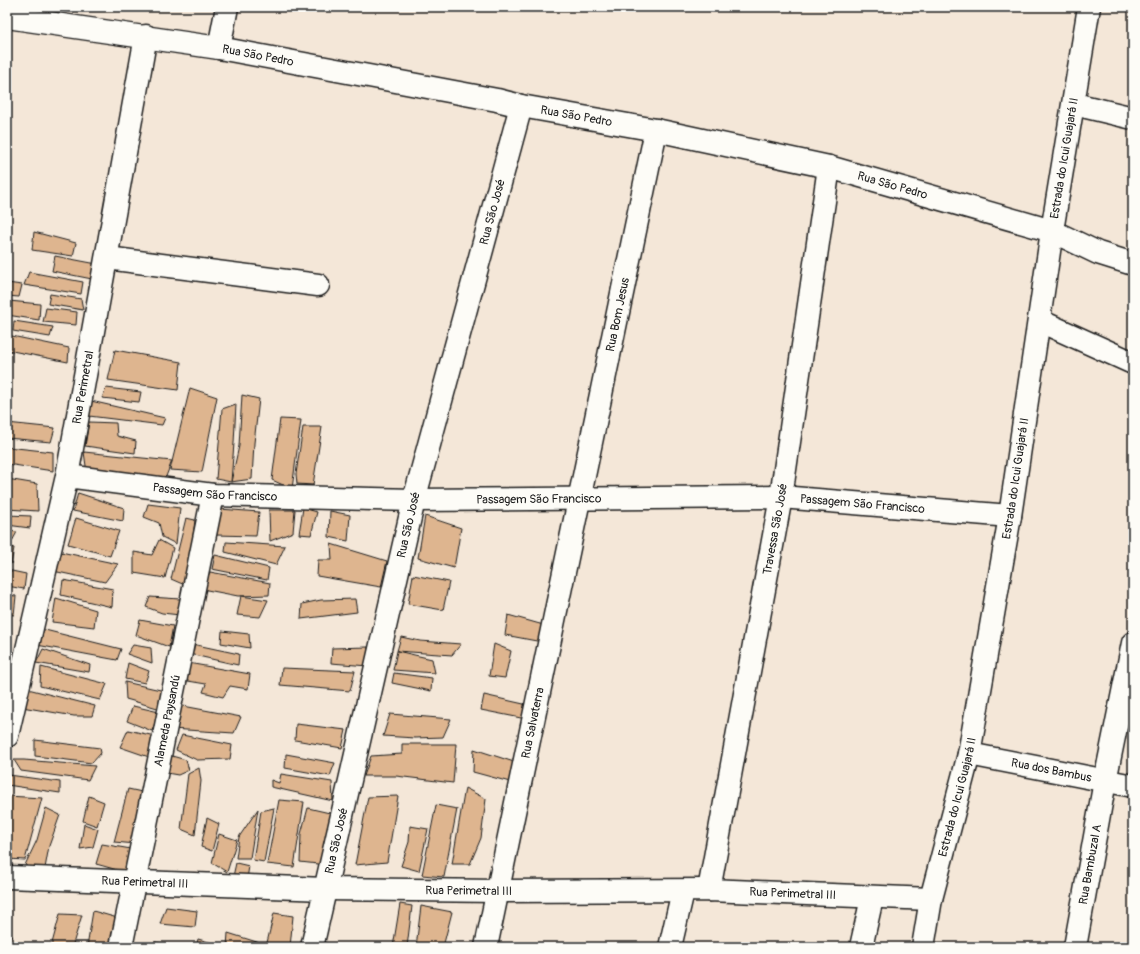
<svg xmlns="http://www.w3.org/2000/svg" width="1140" height="954" font-family="Pangolin,sans-serif">
	<rect width="100%" height="100%" fill="#f4e7d8"/>
	<filter id="ink" filterUnits="userSpaceOnUse"><feTurbulence type="fractalNoise" baseFrequency=".025" numOctaves="2"/><feDisplacementMap in="SourceGraphic" scale="8" xChannelSelector="R" yChannelSelector="G"/><feConvolveMatrix kernelMatrix="1 2 1 2 8 2 1 2 1" color-interpolation-filters="sRGB"/></filter>
	<g filter="url(#ink)">
		<g fill="#deb58f" stroke="#1c1c1c">
			<path d="M 34,232 L 76,243 L 73,256 L 32,250 Z"/>
			<path d="M 55,256 L 97,264 L 92,279 L 52,271 Z"/>
			<path d="M 29,272 L 83,282 L 81,294 L 24,285 Z"/>
			<path d="M 7,283 L 22,285 L 19,297 L 7,296 Z"/>
			<path d="M 50,294 L 81,299 L 83,310 L 48,304 Z"/>
			<path d="M 9,301 L 40,304 L 39,320 L 7,315 Z"/>
			<path d="M 46,308 L 77,312 L 76,325 L 43,322 Z"/>
			<path d="M 14,321 L 53,327 L 50,337 L 13,331 Z"/>
			<path d="M 7,335 L 69,348 L 68,362 L 7,350 Z"/>
			<path d="M 115,350 L 181,362 L 178,390 L 108,380 Z"/>
			<path d="M 106,388 L 141,392 L 139,402 L 102,398 Z"/>
			<path d="M 190,388 L 217,397 L 202,472 L 170,470 Z"/>
			<path d="M 242,395 L 259,399 L 254,443 L 252,479 L 231,482 L 239,446 Z"/>
			<path d="M 91,401 L 165,418 L 162,425 L 89,416 Z"/>
			<path d="M 236,404 L 234,443 L 231,482 L 216,479 L 222,409 Z"/>
			<path d="M 280,419 L 301,420 L 292,489 L 272,480 Z"/>
			<path d="M 89,422 L 116,423 L 117,436 L 136,441 L 135,453 L 85,446 Z"/>
			<path d="M 7,423 L 55,428 L 51,442 L 7,438 Z"/>
			<path d="M 303,427 L 322,427 L 313,485 L 297,484 L 296,474 Z"/>
			<path d="M 7,447 L 53,452 L 53,471 L 7,464 Z"/>
			<path d="M 84,452 L 172,461 L 165,479 L 87,473 Z"/>
			<path d="M 7,479 L 37,484 L 38,511 L 7,509 Z"/>
			<path d="M 78,493 L 124,508 L 123,521 L 73,511 Z"/>
			<path d="M 148,504 L 180,508 L 176,544 L 162,537 L 159,523 L 144,517 Z"/>
			<path d="M 303,508 L 317,512 L 311,535 L 299,534 Z"/>
			<path d="M 220,509 L 259,512 L 256,536 L 216,535 Z"/>
			<path d="M 269,510 L 295,510 L 293,532 L 270,541 Z"/>
			<path d="M 330,511 L 350,515 L 348,541 L 329,537 Z"/>
			<path d="M 7,515 L 31,516 L 30,528 L 7,525 Z"/>
			<path d="M 425,516 L 461,528 L 454,568 L 418,558 Z"/>
			<path d="M 76,518 L 119,531 L 110,556 L 68,544 Z"/>
			<path d="M 186,518 L 195,520 L 187,586 L 171,579 Z"/>
			<path d="M 7,531 L 17,532 L 10,545 L 7,544 Z"/>
			<path d="M 159,540 L 173,548 L 165,578 L 134,573 L 134,552 L 152,555 Z"/>
			<path d="M 226,542 L 285,546 L 276,565 L 225,552 Z"/>
			<path d="M 331,544 L 387,561 L 381,587 L 317,576 L 318,560 L 332,560 Z"/>
			<path d="M 7,547 L 14,548 L 11,564 L 7,563 Z"/>
			<path d="M 56,551 L 118,564 L 105,582 L 53,571 Z"/>
			<path d="M 215,555 L 269,568 L 267,580 L 212,569 Z"/>
			<path d="M 7,570 L 26,574 L 24,589 L 7,586 Z"/>
			<path d="M 210,572 L 270,583 L 269,595 L 238,596 L 202,589 Z"/>
			<path d="M 413,575 L 449,582 L 443,610 L 408,604 Z"/>
			<path d="M 63,580 L 113,589 L 112,607 L 61,595 Z"/>
			<path d="M 7,595 L 16,596 L 14,615 L 7,614 Z"/>
			<path d="M 241,596 L 268,600 L 260,617 L 237,615 Z"/>
			<path d="M 150,597 L 180,599 L 180,615 L 162,613 L 146,607 Z"/>
			<path d="M 56,598 L 96,610 L 94,627 L 52,622 Z"/>
			<path d="M 355,599 L 357,612 L 301,619 L 302,604 L 321,600 Z"/>
			<path d="M 508,615 L 547,626 L 542,642 L 505,635 Z"/>
			<path d="M 140,620 L 173,626 L 169,647 L 136,635 Z"/>
			<path d="M 41,629 L 121,649 L 117,660 L 37,645 Z"/>
			<path d="M 222,631 L 249,634 L 250,648 L 221,643 Z"/>
			<path d="M 401,637 L 420,641 L 461,644 L 452,655 L 397,651 Z"/>
			<path d="M 192,644 L 239,654 L 238,665 L 189,654 Z"/>
			<path d="M 494,644 L 511,651 L 505,678 L 489,676 Z"/>
			<path d="M 133,645 L 151,648 L 152,663 L 127,654 Z"/>
			<path d="M 368,647 L 368,666 L 331,663 L 332,648 Z"/>
			<path d="M 43,649 L 90,665 L 89,672 L 36,663 Z"/>
			<path d="M 397,651 L 432,659 L 435,673 L 393,670 Z"/>
			<path d="M 128,663 L 149,671 L 145,683 L 125,679 Z"/>
			<path d="M 188,663 L 250,674 L 248,689 L 230,686 L 223,697 L 203,692 L 206,684 L 182,680 Z"/>
			<path d="M 41,667 L 107,684 L 100,700 L 40,686 Z"/>
			<path d="M 282,668 L 355,671 L 350,691 L 280,685 Z"/>
			<path d="M 394,673 L 432,678 L 431,691 L 392,683 Z"/>
			<path d="M 125,682 L 165,691 L 161,709 L 126,699 Z"/>
			<path d="M 28,689 L 95,706 L 92,716 L 74,716 L 22,707 Z"/>
			<path d="M 484,695 L 528,705 L 526,719 L 481,710 Z"/>
			<path d="M 178,705 L 241,717 L 234,733 L 171,729 Z"/>
			<path d="M 133,706 L 159,712 L 152,731 L 127,721 Z"/>
			<path d="M 390,714 L 451,719 L 443,737 L 415,738 L 383,736 Z"/>
			<path d="M 296,724 L 346,730 L 342,748 L 295,740 Z"/>
			<path d="M 128,730 L 155,736 L 152,758 L 120,747 Z"/>
			<path d="M 182,735 L 232,745 L 230,759 L 197,760 L 176,750 Z"/>
			<path d="M 35,740 L 100,748 L 101,753 L 92,763 L 35,756 Z"/>
			<path d="M 402,744 L 456,744 L 453,783 L 396,776 L 364,776 L 371,756 L 402,754 Z"/>
			<path d="M 474,749 L 517,763 L 510,782 L 473,772 Z"/>
			<path d="M 165,754 L 186,760 L 189,770 L 178,775 L 161,772 Z"/>
			<path d="M 286,754 L 335,763 L 330,776 L 285,768 Z"/>
			<path d="M 14,760 L 24,760 L 95,766 L 88,780 L 21,771 Z"/>
			<path d="M 199,768 L 201,781 L 195,835 L 181,829 L 188,774 Z"/>
			<path d="M 281,774 L 332,782 L 333,801 L 271,787 L 271,780 L 279,783 Z"/>
			<path d="M 9,775 L 60,782 L 60,793 L 7,785 Z"/>
			<path d="M 465,788 L 486,799 L 481,838 L 470,864 L 452,864 Z"/>
			<path d="M 128,789 L 142,792 L 136,844 L 114,842 Z"/>
			<path d="M 7,796 L 42,798 L 25,860 L 7,859 Z"/>
			<path d="M 89,796 L 104,802 L 97,826 L 83,821 Z"/>
			<path d="M 398,796 L 387,862 L 355,865 L 368,797 Z"/>
			<path d="M 279,800 L 304,802 L 294,867 L 267,864 Z"/>
			<path d="M 436,805 L 457,809 L 444,877 L 422,875 Z"/>
			<path d="M 46,808 L 60,815 L 49,846 L 44,874 L 25,865 L 37,840 Z"/>
			<path d="M 274,808 L 264,862 L 253,860 L 261,811 Z"/>
			<path d="M 308,808 L 334,814 L 327,865 L 300,862 L 301,834 Z"/>
			<path d="M 258,809 L 250,858 L 236,858 L 239,837 Z"/>
			<path d="M 207,818 L 219,824 L 212,851 L 201,847 Z"/>
			<path d="M 84,824 L 98,829 L 93,847 L 80,849 Z"/>
			<path d="M 410,826 L 428,829 L 419,871 L 401,866 L 409,842 Z"/>
			<path d="M 219,834 L 237,840 L 227,872 L 212,863 Z"/>
			<path d="M 102,844 L 131,849 L 125,872 L 96,864 Z"/>
			<path d="M 236,863 L 249,866 L 247,879 L 232,881 Z"/>
			<path d="M 400,904 L 412,906 L 407,947 L 393,947 Z"/>
			<path d="M 421,906 L 452,912 L 443,947 L 416,947 Z"/>
			<path d="M 166,907 L 197,911 L 195,927 L 160,924 Z"/>
			<path d="M 93,911 L 121,919 L 117,947 L 87,947 Z"/>
			<path d="M 274,913 L 293,916 L 290,947 L 266,947 Z"/>
			<path d="M 60,914 L 82,915 L 72,947 L 51,947 Z"/>
			<path d="M 228,933 L 260,943 L 260,947 L 227,947 Z"/>
			<path d="M 7,934 L 12,935 L 8,947 L 7,947 Z"/>
			<path d="M 198,939 L 223,946 L 196,947 Z"/>
			<path d="M 155,942 L 176,947 L 153,947 Z"/>
		</g>
		<g fill="none" stroke-linecap="round" stroke-linejoin="round">
			<defs>
				<g id="minor">
					<path id="s1" d="M 7,17 L 219,48 L 497,100 L 521,106 L 656,130 L 829,167 L 1052,231 L 1098,253 L 1133,264"/>
					<path d="M 219,48 L 227,7"/>
					<path d="M 1074,104 L 1133,118"/>
					<path d="M 107,258 L 318,285"/>
					<path d="M 1040,321 L 1133,363"/>
					<path id="s2" d="M 67,476 L 213,495 L 414,500 L 781,497 L 1010,516"/>
					<path id="s3" d="M 7,736 L 67,476 L 146,36"/>
					<path id="s4" d="M 969,754 L 1133,786"/>
					<path id="s5" d="M 7,877 L 325,889 L 498,891 L 709,890 L 931,899"/>
					<path id="s6" d="M 709,890 L 781,497 L 829,167"/>
					<path id="s7" d="M 121,947 L 213,495"/>
					<path id="s8" d="M 312,947 L 414,500 L 521,106"/>
					<path id="s9" d="M 486,947 L 656,130"/>
					<path d="M 670,947 L 683,891"/>
					<path d="M 861,947 L 872,898"/>
					<path id="s10" d="M 1075,947 L 1105,781 L 1133,643"/>
				</g>
				<g id="secondary">
					<path id="s11" d="M 923,947 L 931,899 L 969,754 L 1010,516 L 1052,231 L 1089,7"/>
				</g>
			</defs>
			<use href="#minor" stroke="#1c1c1c" stroke-width="25"/>
			<use href="#secondary" stroke="#1c1c1c" stroke-width="25"/>
			<use href="#minor" stroke="#fdfcf7" stroke-width="22"/>
			<use href="#secondary" stroke="#fdfcf7" stroke-width="22"/>
		</g>
	</g>
	<g text-anchor="middle" dominant-baseline="central" stroke-width="3" stroke-linejoin="round" paint-order="stroke">
		<g font-size="12" fill="#1c1c1c" stroke="#fdfcf7">
			<text stroke="none"><textPath href="#s1" startOffset="254">Rua São Pedro</textPath></text>
			<text stroke="none"><textPath href="#s1" startOffset="578">Rua São Pedro</textPath></text>
			<text stroke="none"><textPath href="#s11" startOffset="802">Estrada do Icui Guajará II</textPath></text>
			<text stroke="none"><textPath href="#s1" startOffset="902">Rua São Pedro</textPath></text>
			<text stroke="none"><textPath href="#s8" startOffset="757">Rua São José</textPath></text>
			<text stroke="none"><textPath href="#s9" startOffset="646">Rua Bom Jesus</textPath></text>
			<text stroke="none"><textPath href="#s3" startOffset="357">Rua Perimetral</textPath></text>
			<text stroke="none"><textPath href="#s11" startOffset="478">Estrada do Icui Guajará II</textPath></text>
			<text stroke="none"><textPath href="#s2" startOffset="149">Passagem São Francisco</textPath></text>
			<text stroke="none"><textPath href="#s2" startOffset="473">Passagem São Francisco</textPath></text>
			<text stroke="none"><textPath href="#s2" startOffset="797">Passagem São Francisco</textPath></text>
			<text stroke="none"><textPath href="#s8" startOffset="433">Rua São José</textPath></text>
			<text stroke="none"><textPath href="#s6" startOffset="367">Travessa São José</textPath></text>
			<text stroke="none"><textPath href="#s7" startOffset="231">Alameda Paysandú</textPath></text>
			<text stroke="none"><textPath href="#s9" startOffset="229">Rua Salvaterra</textPath></text>
			<text stroke="none"><textPath href="#s4" startOffset="84">Rua dos Bambus</textPath></text>
			<text stroke="none"><textPath href="#s11" startOffset="154">Estrada do Icui Guajará II</textPath></text>
			<text stroke="none"><textPath href="#s8" startOffset="109">Rua São José</textPath></text>
			<text stroke="none"><textPath href="#s10" startOffset="84">Rua Bambuzal A</textPath></text>
			<text stroke="none"><textPath href="#s5" startOffset="138">Rua Perimetral III</textPath></text>
			<text stroke="none"><textPath href="#s5" startOffset="462">Rua Perimetral III</textPath></text>
			<text stroke="none"><textPath href="#s5" startOffset="786">Rua Perimetral III</textPath></text>
		</g>
	</g>
	<rect width="1140" height="954" fill="none" stroke="#fdfcf7" stroke-width="24"/>
	<rect x="12" y="12" width="1116" height="930" fill="none" stroke="#1c1c1c" stroke-width="1.5" filter="url(#ink)"/>
</svg>
